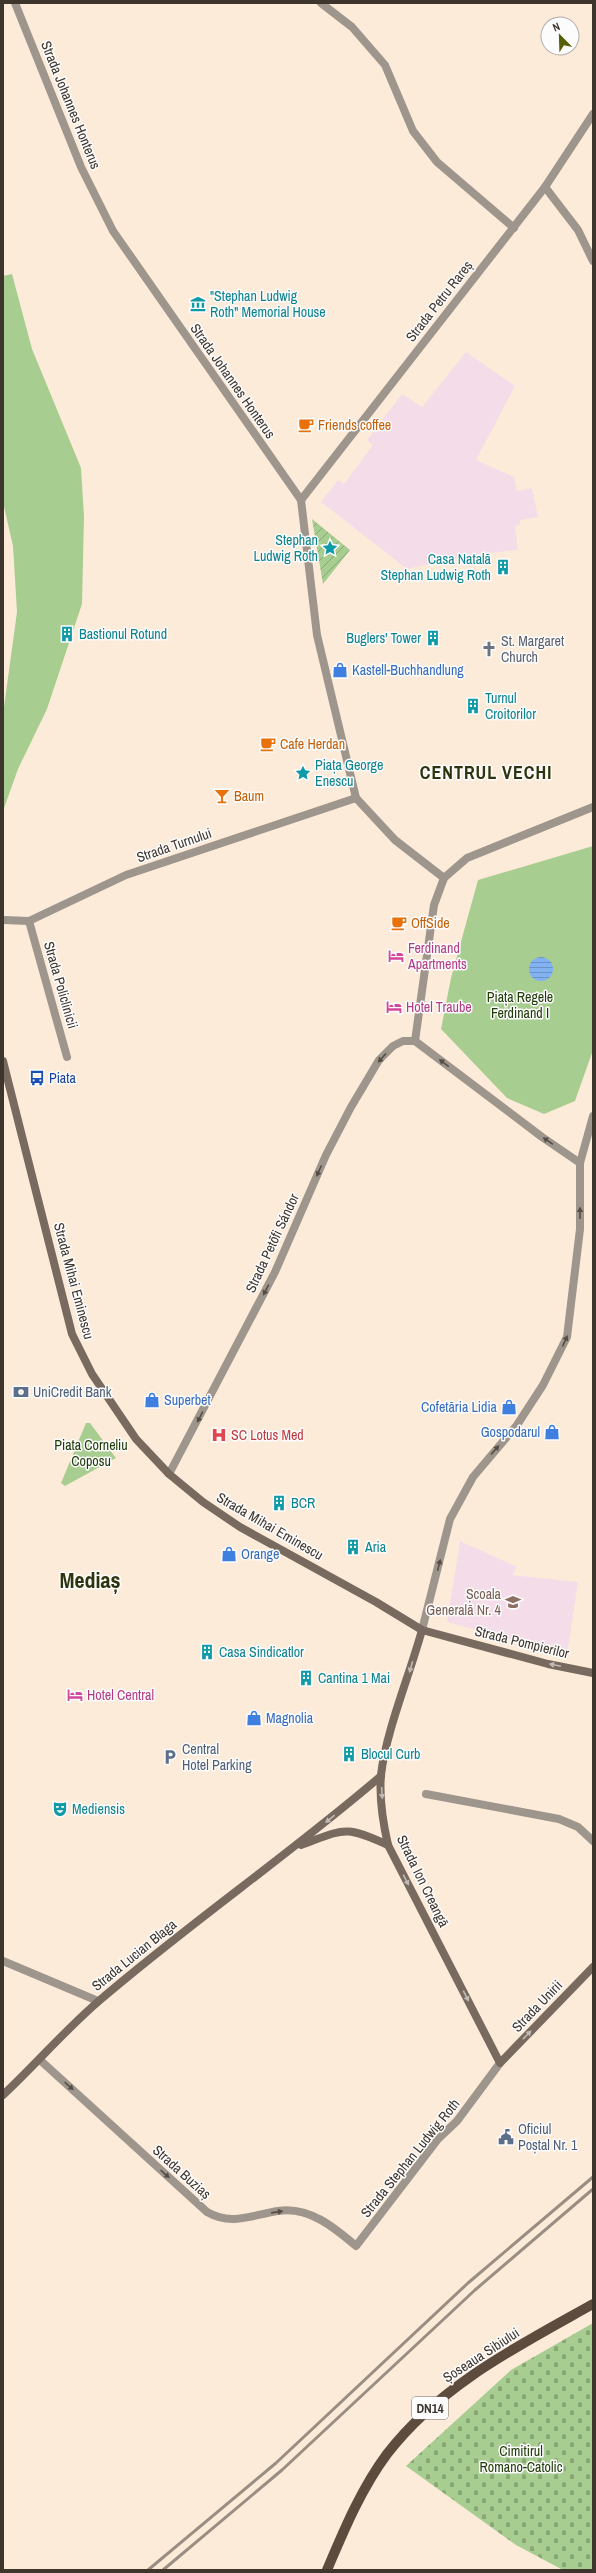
<svg xmlns="http://www.w3.org/2000/svg" width="596" height="2573" font-family="'Archivo Narrow',sans-serif">
	<defs>
		<pattern id="cemetery-stones" width="16" height="16" patternUnits="userSpaceOnUse"><rect width="16" height="16" fill="#a8cd90"/><path d="M2 7V4a2 2 0 0 1 4 0v3zM10 15v-3a2 2 0 0 1 4 0v3z" fill="#8aa776"/></pattern>
		<pattern id="garden-furrows" width="10" height="10" patternUnits="userSpaceOnUse"><rect width="10" height="10" fill="#a8cd90"/><path d="M-1 1l2-2M0 10L10 0M9 11l2-2" fill="none" stroke="#8aa776"/></pattern>
		<pattern id="water-rules" width="6" height="5" patternUnits="userSpaceOnUse"><rect width="6" height="5" fill="#83b2f2"/><path d="M0 2.5h6" fill="none" stroke="#6d92c4"/></pattern>
	</defs>
	<rect width="100%" height="100%" fill="#fdebda"/>
	<g fill="#f4dde9">
		<path d="M 466,352 L 515,386 L 476,460 L 514,477 L 517,491 L 532,488 L 538,517 L 520,520 L 520,525 L 515,526 L 518,550 L 472,555 L 407,569 L 321,502 L 338,480 L 344,484 L 373,445 L 367,440 L 402,394 L 422,407 Z"/>
		<path d="M 460,1541 L 517,1567 L 512,1575 L 578,1582 L 567,1655 L 447,1622 Z"/>
	</g>
	<path fill="url(#cemetery-stones)" d="M 593,2323 L 593,2570 L 563,2570 L 516,2545 L 406,2466 L 511,2370 Z"/>
	<g fill="#a8cd90">
		<path d="M 12,274 L 32,349 L 81,468 L 84,516 L 82,604 L 47,709 L 18,769 L 3,811 L 3,714 L 17,612 L 13,546 L 3,502 L 3,276 Z"/>
		<path d="M 593,846 L 593,1050 L 575,1101 L 544,1114 L 507,1098 L 441,1029 L 451,978 L 478,880 Z"/>
		<path d="M 86,1423 L 90,1423 L 116,1458 L 65,1486 L 61,1483 Z"/>
	</g>
	<path fill="url(#garden-furrows)" d="M 312,519 L 350,550 L 323,584 Z"/>
	<circle fill="url(#water-rules)" cx="541" cy="969" r="12"/>
	<g fill="none" stroke-linecap="round" stroke-linejoin="round">
		<g stroke="#9e958c" stroke-width="8">
			<path d="M 15,3 L 81,167 L 113,231 L 301,500 L 317,635 L 356,798 L 395,840 L 444,878"/>
			<path d="M 321,3 L 352,27 L 385,65 L 413,131 L 437,162 L 514,228"/>
			<path d="M 545,187 L 578,230 L 593,261"/>
			<path d="M 301,500 L 545,187 L 593,114"/>
			<path d="M 3,920 L 29,921 L 126,875 L 356,798"/>
			<path d="M 29,921 L 67,1057"/>
			<path d="M 415,1041 L 434,905 L 444,878 L 467,858 L 593,807"/>
			<path d="M 415,1041 L 542,1137 L 580,1163"/>
			<path d="M 169,1474 L 275,1272 L 326,1155 L 351,1107 L 379,1060 L 393,1046 L 403,1041 L 415,1041"/>
			<path d="M 422,1630 L 450,1519 L 473,1477 L 517,1425 L 543,1385 L 567,1337 L 580,1229 L 580,1163 L 593,1116"/>
			<path d="M 426,1794 L 559,1819 L 578,1827 L 593,1841"/>
			<path d="M 3,1961 L 98,2001"/>
			<path d="M 40,2060 L 207,2212 C 231,2226 252,2215 278,2211 C 309,2206 335,2228 356,2246 L 438,2139 L 457,2121 L 500,2063"/>
		</g>
		<g stroke="#786a5e" stroke-width="8">
			<path d="M 3,1061 L 72,1334 L 92,1374 L 136,1439 L 169,1474 L 203,1502 L 240,1527 L 376,1602 L 422,1630 L 548,1664 L 593,1673"/>
			<path d="M 422,1630 C 410,1674 386,1731 381,1775 C 379,1798 383,1823 388,1845 L 500,2063 L 593,1967"/>
			<path d="M 301,1845 C 345,1829 344,1825 388,1845"/>
			<path d="M 3,2095 C 36,2064 66,2029 100,2000 C 191,1922 290,1854 381,1776"/>
		</g>
		<path stroke="#5d4c3e" stroke-width="10" d="M 327,2570 C 344,2530 361,2489 387,2454 C 440,2385 518,2346 593,2304"/>
		<g stroke="#9a8d81" stroke-width="3">
			<path d="M 148,2570 L 276,2463 L 468,2283 L 593,2177"/>
			<path d="M 163,2570 L 282,2470 L 475,2290 L 593,2189"/>
		</g>
	</g>
	<defs><path id="oneway-solid" d="M-6-.8H1V-3.2L6.5 0L1 3.2V.8H-6Z"/></defs>
	<g fill="#564d45">
		<use href="#oneway-solid" transform="translate(382 1058) rotate(132)"/>
		<use href="#oneway-solid" transform="translate(444 1063) rotate(-143)"/>
		<use href="#oneway-solid" transform="translate(548 1141) rotate(-146)"/>
		<use href="#oneway-solid" transform="translate(319 1171) rotate(114)"/>
		<use href="#oneway-solid" transform="translate(580 1213) rotate(-90)"/>
		<use href="#oneway-solid" transform="translate(266 1290) rotate(117)"/>
		<use href="#oneway-solid" transform="translate(565 1341) rotate(-66)"/>
		<use href="#oneway-solid" transform="translate(200 1417) rotate(118)"/>
		<use href="#oneway-solid" transform="translate(495 1450) rotate(-49)"/>
		<use href="#oneway-solid" transform="translate(439 1565) rotate(-76)"/>
		<use href="#oneway-solid" transform="translate(69 2086) rotate(42)"/>
		<use href="#oneway-solid" transform="translate(165 2174) rotate(42)"/>
		<use href="#oneway-solid" transform="translate(277 2212) rotate(-8)"/>
	</g>
	<g fill="#c1bab5">
		<use href="#oneway-solid" transform="translate(555 1665) rotate(-168)"/>
		<use href="#oneway-solid" transform="translate(411 1667) rotate(106)"/>
		<use href="#oneway-solid" transform="translate(382 1793) rotate(87)"/>
		<use href="#oneway-solid" transform="translate(330 1819) rotate(141)"/>
		<use href="#oneway-solid" transform="translate(406 1880) rotate(63)"/>
		<use href="#oneway-solid" transform="translate(466 1996) rotate(63)"/>
		<use href="#oneway-solid" transform="translate(527 2035) rotate(-46)"/>
	</g>
	<defs>
		<symbol id="museum-bare" viewBox="-9 -9 18 18"><path d="M0-6L6-3V-2H-6V-3ZM-5-1h2V3h-2ZM-1-1h2V3h-2ZM3-1h2V3H3ZM-6 4H6V6H-6Z" fill="#0f9aa8" stroke="#fcfcfc" stroke-width="2.5" paint-order="stroke"/></symbol>
		<symbol id="cafe-bare" viewBox="-9 -9 18 18"><path d="M-5.5-4.5H6V0H3Q3 3.5 0 3.5H-2.5Q-5.5 3.5-5.5 0ZM3-3.2v2h1.7v-2ZM-6 4.5H4V6H-6Z" fill="#e8710a" stroke="#fcfcfc" stroke-width="2.5" paint-order="stroke"/></symbol>
		<symbol id="sight-bare" viewBox="-9 -9 18 18"><path d="M0-6L1.8-2.2L6-1.7L2.9 1.2L3.7 5.4L0 3.3L-3.7 5.4L-2.9 1.2L-6-1.7L-1.8-2.2Z" fill="#0f9aa8" stroke="#fcfcfc" stroke-width="2.5" paint-order="stroke"/></symbol>
		<symbol id="building-bare" viewBox="-9 -9 18 18"><path d="M-4-6H4V6H1V3H-1V6H-4ZM-2.5-4.3h1.7v1.8h-1.7ZM.8-4.3h1.7v1.8H.8ZM-2.5-1h1.7V.8h-1.7ZM.8-1h1.7V.8H.8Z" fill="#0f9aa8" stroke="#fcfcfc" stroke-width="2.5" paint-order="stroke"/></symbol>
		<symbol id="church-bare" viewBox="-9 -9 18 18"><path d="M-1.2-6h2.4v3.5h3.3v2.4h-3.3V6h-2.4V-.1h-3.3v-2.4h3.3Z" fill="#6b7280" stroke="#fcfcfc" stroke-width="2.5" paint-order="stroke"/></symbol>
		<symbol id="shop-bare" viewBox="-9 -9 18 18"><path d="M-5-2.5h2.3a2.7 3.5 0 0 1 5.4 0H5L5.5 6h-11ZM-1.5-2.5h3a1.5 2.3 0 0 0-3 0Z" fill="#3f7fe0" stroke="#fcfcfc" stroke-width="2.5" paint-order="stroke"/></symbol>
		<symbol id="bar-bare" viewBox="-9 -9 18 18"><path d="M-6-5H6L.8 .8V4.5H3.5V6h-7V4.5H-.8V.8Z" fill="#e8710a" stroke="#fcfcfc" stroke-width="2.5" paint-order="stroke"/></symbol>
		<symbol id="hotel-bare" viewBox="-9 -9 18 18"><path d="M-6-4.5h1.5V1H6V5H4.5V3h-9V5H-6ZM-4 0a1.8 1.8 0 1 1 3.6 0ZM.5 0V-2.5h3Q6-2.5 6 0Z" fill="#d1479c" stroke="#fcfcfc" stroke-width="2.5" paint-order="stroke"/></symbol>
		<symbol id="bus-bare" viewBox="-9 -9 18 18"><path d="M-5-6H5V4H4V6H2V4H-2V6H-4V4H-5ZM-3.5-4V0h7V-4ZM-3.5 1.2v1.5H-2V1.2ZM2 1.2v1.5H3.5V1.2Z" fill="#1a4fb4" stroke="#fcfcfc" stroke-width="2.5" paint-order="stroke"/></symbol>
		<symbol id="bank-bare" viewBox="-9 -9 18 18"><path d="M-6-4H6V4H-6ZM0-2.3a2.3 2.3 0 1 0 0 4.6a2.3 2.3 0 1 0 0-4.6Z" fill="#5c6f8a" stroke="#fcfcfc" stroke-width="2.5" paint-order="stroke"/></symbol>
		<symbol id="hospital-bare" viewBox="-9 -9 18 18"><path d="M-5-5h3v3.5h4V-5h3V5h-3V1.5h-4V5h-3Z" fill="#e0444e" stroke="#fcfcfc" stroke-width="2.5" paint-order="stroke"/></symbol>
		<symbol id="school-bare" viewBox="-9 -9 18 18"><path d="M0-5L7-2L0 1L-7-2ZM-4 1L0 2.5L4 1V4Q0 6-4 4Z" fill="#8d6e63" stroke="#fcfcfc" stroke-width="2.5" paint-order="stroke"/></symbol>
		<symbol id="parking-bare" viewBox="-9 -9 18 18"><path d="M-3.5-5.5H1a3.5 3.5 0 0 1 0 7H-1V5.5H-3.5ZM-1-3.4V-.6H.8a1.4 1.4 0 0 0 0-2.8Z" fill="#5c6f8a" stroke="#fcfcfc" stroke-width="2.5" paint-order="stroke"/></symbol>
		<symbol id="theatre-bare" viewBox="-9 -9 18 18"><path d="M-5-5.5Q0-4 5-5.5V0Q5 5 0 6Q-5 5-5 0ZM-3.3-2.5H-1v1.5H-3.3ZM1-2.5H3.3v1.5H1ZM-2.8 1Q0 5.5 2.8 1Z" fill="#0f9aa8" stroke="#fcfcfc" stroke-width="2.5" paint-order="stroke"/></symbol>
		<symbol id="civic-bare" viewBox="-9 -9 18 18"><path d="M-.6-6.5H3V-4.5H.6V-3L4-1V1h2V6H-6V1h2V-1L-.6-3ZM-1.2 2.5V6h2.4V2.5Z" fill="#5c6f8a" stroke="#fcfcfc" stroke-width="2.5" paint-order="stroke"/></symbol>
	</defs>
	<g fill-rule="evenodd">
		<use href="#museum-bare" x="187" y="293" width="22" height="22"/>
		<use href="#cafe-bare" x="295" y="414" width="22" height="22"/>
		<use href="#sight-bare" x="319" y="537" width="22" height="22"/>
		<use href="#building-bare" x="492" y="556" width="22" height="22"/>
		<use href="#building-bare" x="56" y="623" width="22" height="22"/>
		<use href="#building-bare" x="422" y="627" width="22" height="22"/>
		<use href="#church-bare" x="478" y="638" width="22" height="22"/>
		<use href="#shop-bare" x="329" y="659" width="22" height="22"/>
		<use href="#building-bare" x="462" y="695" width="22" height="22"/>
		<use href="#cafe-bare" x="257" y="733" width="22" height="22"/>
		<use href="#sight-bare" x="292" y="762" width="22" height="22"/>
		<use href="#bar-bare" x="211" y="785" width="22" height="22"/>
		<use href="#cafe-bare" x="388" y="912" width="22" height="22"/>
		<use href="#hotel-bare" x="385" y="945" width="22" height="22"/>
		<use href="#hotel-bare" x="383" y="996" width="22" height="22"/>
		<use href="#bus-bare" x="26" y="1067" width="22" height="22"/>
		<use href="#bank-bare" x="10" y="1381" width="22" height="22"/>
		<use href="#shop-bare" x="141" y="1389" width="22" height="22"/>
		<use href="#shop-bare" x="498" y="1396" width="22" height="22"/>
		<use href="#shop-bare" x="541" y="1421" width="22" height="22"/>
		<use href="#hospital-bare" x="208" y="1424" width="22" height="22"/>
		<use href="#building-bare" x="268" y="1492" width="22" height="22"/>
		<use href="#building-bare" x="342" y="1536" width="22" height="22"/>
		<use href="#shop-bare" x="218" y="1543" width="22" height="22"/>
		<use href="#school-bare" x="502" y="1591" width="22" height="22"/>
		<use href="#building-bare" x="196" y="1641" width="22" height="22"/>
		<use href="#building-bare" x="295" y="1667" width="22" height="22"/>
		<use href="#hotel-bare" x="64" y="1684" width="22" height="22"/>
		<use href="#shop-bare" x="243" y="1707" width="22" height="22"/>
		<use href="#building-bare" x="338" y="1743" width="22" height="22"/>
		<use href="#parking-bare" x="159" y="1746" width="22" height="22"/>
		<use href="#theatre-bare" x="49" y="1798" width="22" height="22"/>
		<use href="#civic-bare" x="495" y="2126" width="22" height="22"/>
	</g>
	<g text-anchor="middle" dominant-baseline="central" stroke-width="3" stroke-linejoin="round" paint-order="stroke">
		<rect fill="#fcfcfc" stroke="#77716b" stroke-width="1" x="412" y="2397" width="36" height="22" rx="3"/>
		<g font-size="13" font-weight="bold" fill="#3e352d">
			<text x="430" y="2408">DN14</text>
		</g>
		<g font-size="14" fill="#3e352d" stroke="#fcfcfc">
			<text transform="translate(71 105) rotate(68)">Strada Johannes Honterus</text>
			<text transform="translate(439 301) rotate(-52)">Strada Petru Rareș</text>
			<text transform="translate(233 381) rotate(55)">Strada Johannes Honterus</text>
			<text transform="translate(174 845) rotate(-19)">Strada Turnului</text>
			<text transform="translate(61 985) rotate(74)">Strada Policlinicii</text>
			<text transform="translate(272 1243) rotate(-65)">Strada Petőfi Sándor</text>
			<text transform="translate(74 1281) rotate(75)">Strada Mihai Eminescu</text>
			<text transform="translate(270 1526) rotate(30)">Strada Mihai Eminescu</text>
			<text transform="translate(522 1642) rotate(14)">Strada Pompierilor</text>
			<text transform="translate(423 1881) rotate(64)">Strada Ion Creangă</text>
			<text transform="translate(134 1955) rotate(-39)">Strada Lucian Blaga</text>
			<text transform="translate(537 2006) rotate(-46)">Strada Unirii</text>
			<text transform="translate(410 2158) rotate(-51)">Strada Stephan Ludwig Roth</text>
			<text transform="translate(182 2172) rotate(42)">Strada Buziaș</text>
			<text transform="translate(481 2355) rotate(-33)">Șoseaua Sibiului</text>
		</g>
		<g font-size="14" fill="#0d838f" stroke="#fcfcfc" text-anchor="start">
			<text x="210" y="296">"Stephan Ludwig<tspan x="210" dy="16">Roth" Memorial House</tspan></text>
			<text x="318" y="540" text-anchor="end">Stephan<tspan x="318" dy="16">Ludwig Roth</tspan></text>
			<text x="491" y="559" text-anchor="end">Casa Natală<tspan x="491" dy="16">Stephan Ludwig Roth</tspan></text>
			<text x="79" y="634">Bastionul Rotund</text>
			<text x="421" y="638" text-anchor="end">Buglers' Tower</text>
			<text x="485" y="698">Turnul<tspan x="485" dy="16">Croitorilor</tspan></text>
			<text x="315" y="765">Piața George<tspan x="315" dy="16">Enescu</tspan></text>
			<text x="291" y="1503">BCR</text>
			<text x="365" y="1547">Aria</text>
			<text x="219" y="1652">Casa Sindicatlor</text>
			<text x="318" y="1678">Cantina 1 Mai</text>
			<text x="361" y="1754">Blocul Curb</text>
			<text x="72" y="1809">Mediensis</text>
		</g>
		<g font-size="14" fill="#c56008" stroke="#fcfcfc" text-anchor="start">
			<text x="318" y="425">Friends coffee</text>
			<text x="280" y="744">Cafe Herdan</text>
			<text x="234" y="796">Baum</text>
			<text x="411" y="923">OffSide</text>
		</g>
		<g font-size="14" fill="#5b616d" stroke="#fcfcfc" text-anchor="start">
			<text x="501" y="641">St. Margaret<tspan x="501" dy="16">Church</tspan></text>
		</g>
		<g font-size="14" fill="#366cbe" stroke="#fcfcfc" text-anchor="start">
			<text x="352" y="670">Kastell-Buchhandlung</text>
			<text x="164" y="1400">Superbet</text>
			<text x="497" y="1407" text-anchor="end">Cofetăria Lidia</text>
			<text x="540" y="1432" text-anchor="end">Gospodarul</text>
			<text x="241" y="1554">Orange</text>
			<text x="266" y="1718">Magnolia</text>
		</g>
		<g font-size="14" fill="#b23c85" stroke="#fcfcfc" text-anchor="start">
			<text x="408" y="948">Ferdinand<tspan x="408" dy="16">Apartments</tspan></text>
			<text x="406" y="1007">Hotel Traube</text>
			<text x="87" y="1695">Hotel Central</text>
		</g>
		<g font-size="14" fill="#203b08" stroke="#fcfcfc">
			<text x="520" y="997">Piața Regele<tspan x="520" dy="16">Ferdinand I</tspan></text>
			<text x="91" y="1445">Piata Corneliu<tspan x="91" dy="16">Coposu</tspan></text>
			<text x="521" y="2451">Cimitirul<tspan x="521" dy="16">Romano-Catolic</tspan></text>
		</g>
		<g font-size="14" fill="#164399" stroke="#fcfcfc" text-anchor="start">
			<text x="49" y="1078">Piata</text>
		</g>
		<g font-size="14" fill="#4e5e75" stroke="#fcfcfc" text-anchor="start">
			<text x="33" y="1392">UniCredit Bank</text>
			<text x="182" y="1749">Central<tspan x="182" dy="16">Hotel Parking</tspan></text>
			<text x="518" y="2129">Oficiul<tspan x="518" dy="16">Poștal Nr. 1</tspan></text>
		</g>
		<g font-size="14" fill="#be3a42" stroke="#fcfcfc" text-anchor="start">
			<text x="231" y="1435">SC Lotus Med</text>
		</g>
		<g font-size="14" fill="#785e54" stroke="#fcfcfc" text-anchor="end">
			<text x="501" y="1594">Școala<tspan x="501" dy="16">Generală Nr. 4</tspan></text>
		</g>
		<g font-size="18" font-weight="bold" letter-spacing="1" fill="#2e340d" stroke="#fcfcfc">
			<text x="486" y="772">CENTRUL VECHI</text>
		</g>
		<g font-size="22" font-weight="bold" fill="#2e340d" stroke="#fcfcfc">
			<text x="90" y="1580">Mediaș</text>
		</g>
	</g>
	<rect width="596" height="2573" fill="none" stroke="#3e352d" stroke-width="8"/>
	<g transform="translate(560 36) rotate(337)"><circle r="19" fill="#fcfcfc" stroke="#b0aca9"/>
	<path d="M0-3L7 15L0 10L-7 15Z" fill="#535f00"/>
	<text y="-6" font-size="11" font-weight="bold" text-anchor="middle" fill="#3e352d">N</text>
	</g>
</svg>
